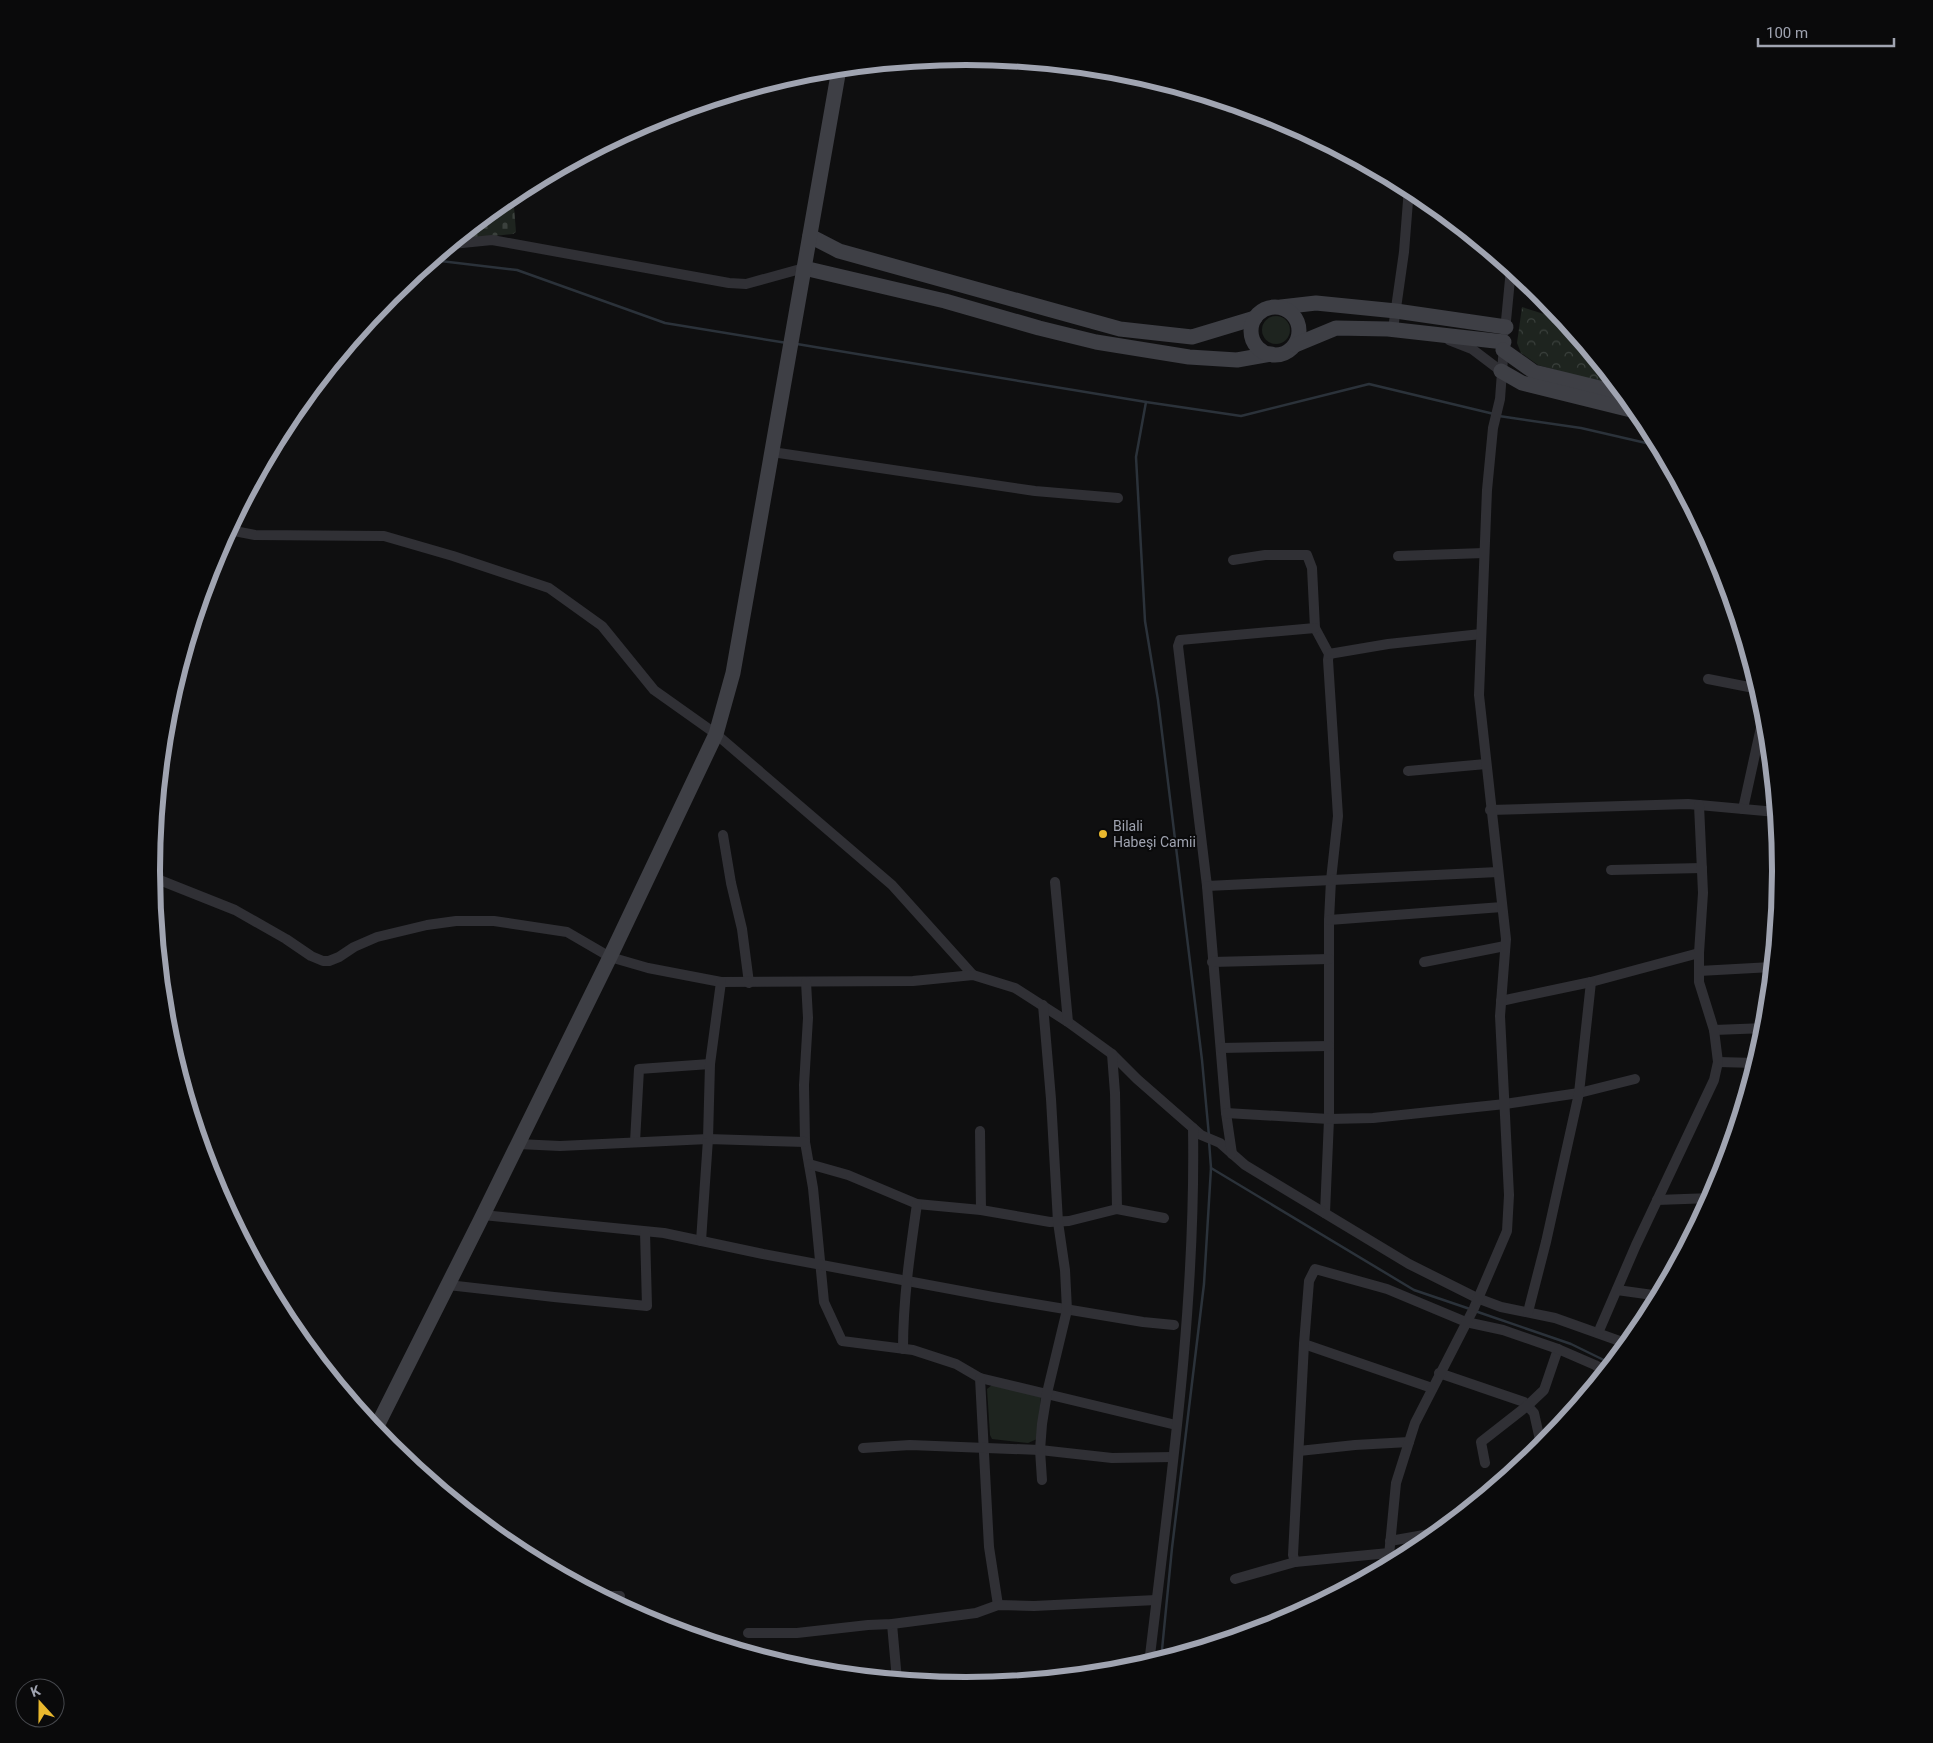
<svg xmlns="http://www.w3.org/2000/svg" width="1933" height="1743" font-family="Roboto,sans-serif">
	<defs>
		<pattern id="cemetery-stones" width="16" height="16" patternUnits="userSpaceOnUse" patternTransform="scale(1.25)"><rect width="16" height="16" fill="#1e241f"/><path d="M2 7V4a2 2 0 0 1 4 0v3zM10 15v-3a2 2 0 0 1 4 0v3z" fill="#3b413d"/></pattern>
		<pattern id="park-crowns" width="20" height="18" patternUnits="userSpaceOnUse" patternTransform="scale(1.25)"><rect width="20" height="18" fill="#1e241f"/><path d="M2 6a3 3 0 1 1 6 0M12 15a3 3 0 1 1 6 0" fill="none" stroke="#3b413d"/></pattern>
	</defs>
	<rect width="100%" height="100%" fill="#0f0f10"/>
	<g fill="#1e241f">
		<circle cx="1276" cy="330" r="14"/>
		<path d="M 992,1385 L 1041,1396 L 1037,1439 L 1028,1443 L 992,1439 L 990,1435 L 987,1389 Z"/>
	</g>
	<path fill="url(#cemetery-stones)" d="M 513,194 L 516,232 L 513,234 L 457,240 Z"/>
	<path fill="url(#park-crowns)" d="M 1522,307 L 1563,320 L 1619,388 L 1538,365 L 1521,353 L 1517,343 Z"/>
	<g fill="none" stroke-linecap="round" stroke-linejoin="round">
		<g stroke="#2b323a" stroke-width="2.5">
			<path d="M 432,260 L 517,270 L 665,323 L 787,343"/>
			<path d="M 797,344 L 1146,402 L 1241,416 L 1369,384 L 1494,414"/>
			<path d="M 1146,402 L 1136,457 L 1145,621 L 1158,700 L 1202,1060 L 1209,1136"/>
			<path d="M 1499,416 L 1581,428 L 1659,446"/>
			<path d="M 1211,1168 L 1414,1290 L 1470,1309"/>
			<path d="M 1475,1311 L 1571,1344 L 1612,1364"/>
			<path d="M 1161,1660 L 1172,1548 L 1204,1284 L 1211,1168 L 1209,1141"/>
		</g>
		<g stroke="#303035" stroke-width="10">
			<path d="M 1230,108 L 1245,108"/>
			<path d="M 452,244 L 492,240 L 729,283 L 746,284 L 804,268"/>
			<path d="M 1393,329 L 1404,252 L 1409,188"/>
			<path d="M 1505,331 L 1511,269"/>
			<path d="M 1449,340 L 1472,349 L 1501,371"/>
			<path d="M 772,452 L 1035,491 L 1118,498"/>
			<path d="M 229,530 L 255,535 L 384,536 L 453,556 L 549,588 L 602,626 L 654,690 L 716,734 L 892,885 L 973,975"/>
			<path d="M 1398,556 L 1484,553"/>
			<path d="M 1233,560 L 1265,555 L 1307,555 L 1312,568 L 1315,628 L 1329,654 L 1328,660 L 1338,816 L 1331,880 L 1329,920 L 1329,1119 L 1325,1213"/>
			<path d="M 1315,628 L 1180,640 L 1178,646 L 1207,886 L 1498,872"/>
			<path d="M 1329,654 L 1388,644 L 1481,634"/>
			<path d="M 1708,679 L 1759,689"/>
			<path d="M 1408,771 L 1486,764"/>
			<path d="M 1743,809 L 1765,709"/>
			<path d="M 1490,810 L 1688,804 L 1776,812"/>
			<path d="M 723,835 L 731,883 L 742,929 L 749,983"/>
			<path d="M 1611,870 L 1702,868"/>
			<path d="M 152,877 L 235,910 L 286,939 L 311,956 L 323,961 L 329,961 L 339,957 L 354,947 L 377,937 L 427,925 L 456,921 L 494,921 L 567,932 L 610,957 L 648,968 L 721,982 L 913,981 L 973,975 L 1015,988 L 1068,1022 L 1112,1054 L 1137,1079 L 1201,1135 L 1220,1143 L 1245,1165 L 1409,1264 L 1477,1298 L 1501,1307 L 1555,1318 L 1628,1344"/>
			<path d="M 1055,882 L 1068,1022"/>
			<path d="M 1207,886 L 1226,1113 L 1232,1154"/>
			<path d="M 1329,920 L 1502,907"/>
			<path d="M 1212,962 L 1329,959"/>
			<path d="M 1424,962 L 1505,946"/>
			<path d="M 1699,971 L 1772,967"/>
			<path d="M 806,982 L 808,1018 L 804,1085 L 805,1142 L 813,1188 L 824,1302 L 842,1341 L 913,1350 L 956,1364 L 980,1378 L 1176,1425"/>
			<path d="M 1501,1001 L 1591,982 L 1699,953"/>
			<path d="M 1714,1030 L 1766,1028"/>
			<path d="M 1221,1048 L 1329,1046"/>
			<path d="M 1112,1054 L 1115,1093 L 1117,1209"/>
			<path d="M 1718,1062 L 1756,1063"/>
			<path d="M 1226,1113 L 1329,1119 L 1373,1118 L 1505,1104 L 1579,1093 L 1635,1079"/>
			<path d="M 980,1131 L 981,1210"/>
			<path d="M 635,1142 L 639,1069 L 710,1064"/>
			<path d="M 518,1144 L 560,1146 L 708,1139 L 805,1142"/>
			<path d="M 809,1164 L 848,1175 L 917,1204 L 981,1210 L 1050,1222 L 1069,1221 L 1117,1209 L 1164,1218"/>
			<path d="M 1657,1200 L 1712,1198"/>
			<path d="M 483,1215 L 664,1233 L 763,1254 L 993,1297 L 1143,1322 L 1174,1325"/>
			<path d="M 701,1241 L 708,1139 L 710,1064 L 721,982"/>
			<path d="M 448,1285 L 554,1297 L 647,1306 L 645,1232"/>
			<path d="M 1617,1290 L 1660,1296"/>
			<path d="M 1528,1312 L 1546,1242 L 1579,1093 L 1591,982"/>
			<path d="M 1598,1333 L 1636,1245 L 1714,1080 L 1718,1062 L 1714,1030 L 1699,982 L 1699,953 L 1703,893 L 1699,805"/>
			<path d="M 1304,1344 L 1432,1388"/>
			<path d="M 903,1349 C 903,1300 910,1252 917,1204"/>
			<path d="M 1439,1373 L 1524,1402 L 1534,1413 L 1542,1449"/>
			<path d="M 980,1378 L 989,1547 L 998,1605"/>
			<path d="M 863,1448 L 910,1445 L 1040,1450 L 1112,1458 L 1173,1457"/>
			<path d="M 1299,1451 L 1355,1445 L 1409,1442"/>
			<path d="M 1485,1463 L 1481,1442 L 1527,1406 L 1544,1390 L 1558,1349"/>
			<path d="M 1042,1480 L 1040,1450 L 1042,1424 L 1047,1393 L 1067,1310 L 1065,1270 L 1058,1222 L 1051,1099 L 1043,1005"/>
			<path d="M 1390,1541 L 1441,1532"/>
			<path d="M 1295,1562 L 1293,1555 L 1304,1344 L 1309,1281 L 1315,1269 L 1387,1289 L 1466,1322 L 1503,1330 L 1558,1349 L 1595,1365 L 1606,1371"/>
			<path d="M 1388,1566 L 1396,1483 L 1415,1423 L 1474,1308 L 1507,1231 L 1509,1195 L 1500,1016 L 1506,939 L 1479,695 L 1487,490 L 1493,428 L 1500,399 L 1504,345"/>
			<path d="M 1235,1579 L 1295,1562 L 1389,1553"/>
			<path d="M 600,1596 L 620,1596"/>
			<path d="M 892,1624 L 897,1680"/>
			<path d="M 748,1633 L 797,1633 L 868,1625 L 892,1624 L 976,1613 L 998,1605 L 1034,1606 L 1156,1600"/>
			<path d="M 1149,1664 C 1170,1486 1196,1308 1193,1128"/>
		</g>
		<g stroke="#3e3f45" stroke-width="15">
			<path d="M 810,236 L 839,251 L 1120,329 L 1192,337 L 1255,318"/>
			<path d="M 804,268 L 945,301 L 1039,328 L 1096,342 L 1189,357 L 1237,360 L 1271,354"/>
			<path d="M 1281,307 L 1316,303 L 1396,311 L 1506,327"/>
			<circle cx="1275" cy="331" r="24"/>
			<path d="M 1295,345 L 1336,328 L 1388,329 L 1504,342"/>
			<path d="M 1503,350 L 1534,372 L 1624,394"/>
			<path d="M 1501,371 L 1522,383 L 1639,412"/>
			<path d="M 375,1430 L 480,1221 L 610,957 L 716,734 L 733,673 L 839,69"/>
		</g>
	</g>
	<circle fill="#e9b82e" stroke="#0a0a0b" stroke-width="2" cx="1103" cy="834" r="5"/>
	<g text-anchor="middle" dominant-baseline="central" stroke-width="4" stroke-linejoin="round" paint-order="stroke">
		<g font-size="14" fill="#a0a4b1" stroke="#0a0a0b" text-anchor="start">
			<text x="1113" y="826">Bilali<tspan x="1113" dy="16">Habeşi Camii</tspan></text>
		</g>
	</g>
	<path d="M0 0H1933V1743H0ZM160 871a806 806 0 1 1 1612 0a806 806 0 1 1-1612 0Z" fill="#0a0a0b" fill-rule="evenodd"/>
	<path fill="none" stroke="#a0a4b1" stroke-width="6" d="M160 871a806 806 0 1 1 1612 0a806 806 0 1 1-1612 0Z"/>
	<g transform="translate(40 1703) rotate(339)"><circle r="24" fill="#0a0a0b" stroke="#46484d"/>
	<path d="M0-4L9 19L0 12L-9 19Z" fill="#e9b82e"/>
	<text y="-8" font-size="14" font-weight="bold" text-anchor="middle" fill="#a0a4b1">K</text>
	</g>
	<path d="M1758 38v8h136v-8" fill="none" stroke="#a0a4b1" stroke-width="2.5"/>
	<text x="1766" y="38" font-size="15" fill="#a0a4b1" stroke="#0a0a0b" stroke-width="4" paint-order="stroke">100 m</text>
</svg>
